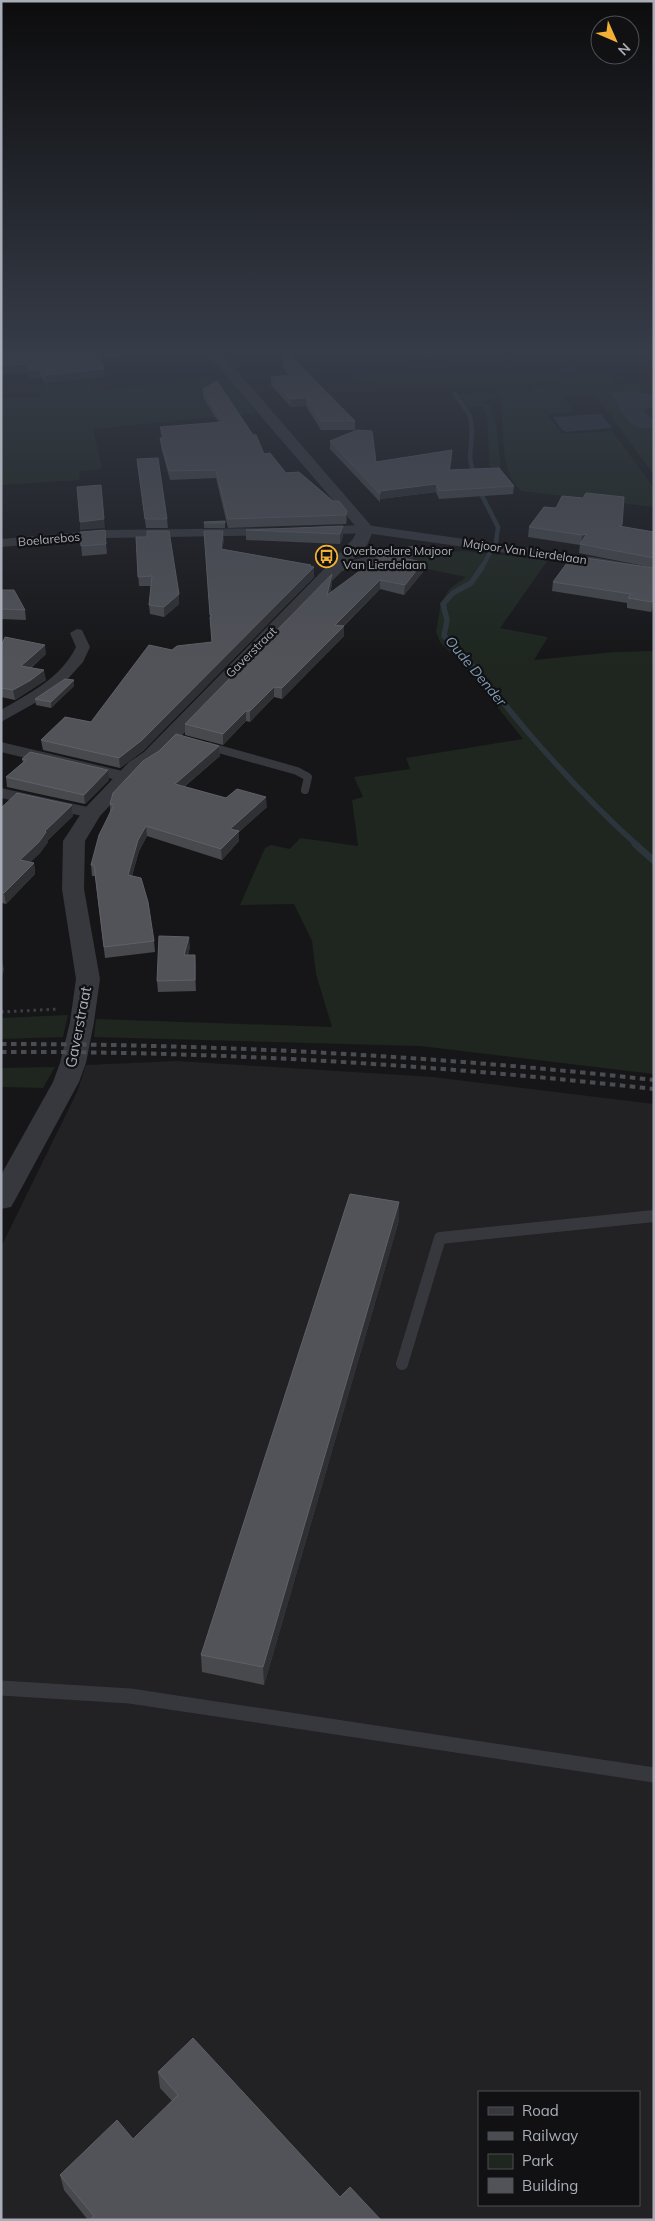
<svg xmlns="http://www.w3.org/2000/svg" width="655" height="2221" font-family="Mulish,sans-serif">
	<rect width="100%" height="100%" fill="#161618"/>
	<path fill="#222225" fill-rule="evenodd" d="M 177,1061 L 433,1077 L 654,1104 L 654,2220 L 1,2220 L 1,1247 L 77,1092 L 86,1065 ZM 479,2092 L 639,2092 L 639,2205 L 479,2205 Z"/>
	<g fill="#1e261f">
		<path d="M 214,351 L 564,351 L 580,368 L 553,382 L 537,384 L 387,386 L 364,382 L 355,375 L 441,363 L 440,358 L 246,380 L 227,360 Z"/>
		<path d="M 600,370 L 605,370 L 614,377 L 612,381 L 616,385 L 654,380 L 654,475 L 595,395 L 563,396 L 574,412 L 551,414 L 548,416 L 562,434 L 612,431 L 654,488 L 654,507 L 522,491 C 498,475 505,424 500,397 L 484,402 L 490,406 L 497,430 L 503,489 L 490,477 L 487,417 L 482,407 L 460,406 L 454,394 L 533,391 L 533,387 C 557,386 576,374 600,370 Z"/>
		<path d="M 228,378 L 257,413 L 93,429 L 102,469 L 80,471 L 79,480 L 1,485 L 1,398 L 40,397 L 41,386 L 91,382 L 94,391 Z"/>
		<path d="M 463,551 L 548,560 L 500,628 L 548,637 L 534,660 L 614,652 L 654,651 L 654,1074 L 420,1046 L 94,1037 L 96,1019 L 332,1027 L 316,974 L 312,941 L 294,904 L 240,905 L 265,848 L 271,845 L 290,849 L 300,838 L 358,846 L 352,800 L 363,797 L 354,777 L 410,769 L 406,758 L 523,739 L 467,669 L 440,642 L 436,632 L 441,603 L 449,589 L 466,577 L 385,560 L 416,553 Z"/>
		<path d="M 68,1015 L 63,1037 L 1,1039 L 1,1018 Z"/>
		<path d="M 55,1067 L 43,1088 L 1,1087 L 1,1068 Z"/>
	</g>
	<g fill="#2c353c">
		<path d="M 633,391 L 654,395 L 654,408 L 643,409 L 649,417 L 654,419 L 654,429 C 648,427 643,429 638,427 C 628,423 617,407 615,398 L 610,393 Z"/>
		<path d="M 601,414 L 612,428 L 566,432 L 562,430 L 553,417 Z"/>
	</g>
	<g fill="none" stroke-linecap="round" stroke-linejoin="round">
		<g stroke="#2c353c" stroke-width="4.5">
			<path d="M 424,351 L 429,357"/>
			<path d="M 455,394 L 470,416 L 472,430 L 470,458 L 475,482 L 498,527 L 496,542 L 481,569"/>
		</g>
		<path stroke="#2c353c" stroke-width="5.5" d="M 482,567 L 471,583 L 453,593 L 443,604 L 447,620 L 444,636 C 477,667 503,704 532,737 C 565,775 599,811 637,845"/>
		<path stroke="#2c353c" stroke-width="7" d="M 635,844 L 654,861"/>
		<path stroke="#3d3f44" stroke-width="3" stroke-dasharray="2.5 4" stroke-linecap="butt" d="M 1,1012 L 59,1009"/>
		<path stroke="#37383d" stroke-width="8" d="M 208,746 L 297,771 L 308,777 L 305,790"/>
		<path stroke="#37383d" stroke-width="12" d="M 402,1364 L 440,1238 L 654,1216"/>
		<path stroke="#37383d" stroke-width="15" d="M 1,1688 L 130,1696 L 654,1775"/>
		<g fill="#37383d" fill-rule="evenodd">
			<path d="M 366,525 L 599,558 L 654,568 L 654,576 L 599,566 L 366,533 L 315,535 L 308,531 L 315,527 Z"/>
			<path d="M 274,528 L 281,532 L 279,535 L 106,538 L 1,547 L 1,539 L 106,530 Z"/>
			<path d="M 406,547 L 411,548 L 413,551 L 411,554 L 334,573 L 327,569 L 329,566 Z"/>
			<path d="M 77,629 L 82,630 L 90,647 L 83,662 L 65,682 L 42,699 L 1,722 L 1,710 C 30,693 61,678 76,647 L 70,633 Z"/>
			<path d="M 1,742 L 131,773 L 133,777 L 131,781 L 125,782 L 1,752 Z"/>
			<path d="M 1,788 L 97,809 L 100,813 L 97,817 L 91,818 L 1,798 Z"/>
		</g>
		<path fill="#37383d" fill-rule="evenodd" d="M 200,351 L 216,351 L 226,358 L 374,529 L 367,545 L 340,573 L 158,760 L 143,770 L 100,816 L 85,841 L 84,889 L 100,979 L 94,1022 L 86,1063 L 79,1082 L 15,1200 L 11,1207 L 1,1209 L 1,1175 L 53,1082 L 60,1063 L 70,1022 L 76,979 L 62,889 L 63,841 L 84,809 L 129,762 L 144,752 L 328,565 L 353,539 L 358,529 L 216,364 Z"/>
		<g stroke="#4a4c52" stroke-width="4" stroke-dasharray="5.5 4.5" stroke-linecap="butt">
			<path d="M 1,1044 C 220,1044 437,1056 654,1080"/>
			<path d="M 1,1052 C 220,1051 437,1065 654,1089"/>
		</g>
	</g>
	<g fill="#47494d">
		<path d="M 1,351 L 133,351 L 133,356 L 100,358 L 105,376 L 45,383 L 41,377 L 30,378 L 28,372 L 1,374 Z"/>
		<path d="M 283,359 L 355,421 L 355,430 L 321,430 L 306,406 L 291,407 L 271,385 L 271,377 L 288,375 L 283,368 Z"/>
		<path d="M 203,389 L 264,454 L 286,473 L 347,511 L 347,520 L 346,524 L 228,528 L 216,478 L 170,480 L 161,447 L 160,438 L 162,438 L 161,436 L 160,427 L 219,423 L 203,397 Z"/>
		<path d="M 330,441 L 376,462 L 452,450 L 452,458 L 450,470 L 514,486 L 513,494 L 439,499 L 436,492 L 380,499 L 380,502 L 330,449 Z"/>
		<path d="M 137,459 L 167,519 L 168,528 L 146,528 Z"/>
		<path d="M 583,498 L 622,527 L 654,532 L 654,568 L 579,553 L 580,545 L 528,537 L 529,527 L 556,508 Z"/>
		<path d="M 225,521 L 225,528 L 204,528 L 204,522 Z"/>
		<path d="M 343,526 L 343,536 L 340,544 L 246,540 L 246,530 Z"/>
		<path d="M 147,531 L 179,594 L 179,604 L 164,617 L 150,614 L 149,605 L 151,586 L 139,586 L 136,537 L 147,537 Z"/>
		<path d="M 204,531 L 224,540 L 222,549 L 311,565 L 311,567 L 314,567 L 314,577 L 143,751 L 120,768 L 43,750 L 41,740 L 91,722 L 172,650 L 212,642 Z"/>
		<path d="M 80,532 L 106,544 L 107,554 L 82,556 Z"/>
		<path d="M 414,555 L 410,560 L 423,562 L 423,572 L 404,595 L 380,589 L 344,626 L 344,636 L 282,699 L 274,697 L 250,722 L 246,721 L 223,745 L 185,735 L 185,724 L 332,584 L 330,594 Z"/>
		<path d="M 654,568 L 654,608 L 651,612 L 627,608 L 627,603 L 552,591 L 553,582 Z"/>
		<path d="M 1,590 L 25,610 L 26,620 L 1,619 Z"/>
		<path d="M 1,646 L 46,654 L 31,668 L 46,680 L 32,689 L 15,700 L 1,697 Z"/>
		<path d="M 74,680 L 74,686 L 51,708 L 36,705 L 35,699 Z"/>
		<path d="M 219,746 L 220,756 L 184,787 L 226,798 L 267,807 L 239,832 L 239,841 L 222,860 L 147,836 L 139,851 L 132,876 L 154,941 L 155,952 L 105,958 L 95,876 L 92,876 L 91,865 L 110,811 L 110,804 Z"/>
		<path d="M 22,759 L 109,780 L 85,804 L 7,787 L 6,777 L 23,763 Z"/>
		<path d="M 72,805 L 73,816 L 47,841 L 48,842 L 40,853 L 30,862 L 34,863 L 35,874 L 6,904 L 2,903 L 1,908 L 1,808 Z"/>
		<path d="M 190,947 L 188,955 L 196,966 L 196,991 L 158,992 L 157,981 Z"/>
		<path d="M 399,1220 L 264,1685 L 202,1672 L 201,1655 Z"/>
		<path d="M 158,2072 L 340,2197 L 381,2220 L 88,2220 L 64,2190 L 60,2175 L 133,2139 L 172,2101 L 160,2088 Z"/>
	</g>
	<g fill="#2f3033">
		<path d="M 27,364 L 28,372 L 1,374 L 1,366 Z"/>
		<path d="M 104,369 L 105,376 L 45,383 L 45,375 Z"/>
		<path d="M 29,370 L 40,370 L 41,377 L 30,378 Z"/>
		<path d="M 306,398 L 306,406 L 291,407 L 290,399 Z"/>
		<path d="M 452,450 L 452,458 L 448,478 L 449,470 Z"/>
		<path d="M 436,484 L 436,492 L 380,499 L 380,491 Z"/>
		<path d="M 347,511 L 347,520 L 346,524 L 346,515 Z"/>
		<path d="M 104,519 L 105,528 L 80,530 L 80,522 Z"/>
		<path d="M 343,526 L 343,536 L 340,544 L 340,534 Z"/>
		<path d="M 223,531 L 224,540 L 221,558 L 221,549 Z"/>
		<path d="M 587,534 L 581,544 L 582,535 Z"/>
		<path d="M 415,546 L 414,555 L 402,568 L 402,558 Z"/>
		<path d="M 423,562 L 423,572 L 404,595 L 405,585 Z"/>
		<path d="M 311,565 L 311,570 L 314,567 L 314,577 L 143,751 L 120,768 L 119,758 Z"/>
		<path d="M 332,574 L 332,584 L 327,605 L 327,595 Z"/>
		<path d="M 380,580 L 380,589 L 335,634 L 335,625 Z"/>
		<path d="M 179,594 L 179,604 L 164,617 L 164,607 Z"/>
		<path d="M 654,599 L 654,608 L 651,612 L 652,602 Z"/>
		<path d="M 344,626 L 344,636 L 282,699 L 282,688 Z"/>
		<path d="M 45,645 L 46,654 L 22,675 L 21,666 Z"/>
		<path d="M 44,670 L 46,680 L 32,689 L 15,700 L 13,690 Z"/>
		<path d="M 74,680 L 74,686 L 51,708 L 51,702 Z"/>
		<path d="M 274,687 L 274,697 L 250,722 L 250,711 Z"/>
		<path d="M 246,711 L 246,721 L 223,745 L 223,734 Z"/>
		<path d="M 219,746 L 220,756 L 175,794 L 175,784 Z"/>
		<path d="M 108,770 L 109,780 L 85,804 L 84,795 Z"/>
		<path d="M 266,797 L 267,807 L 239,832 L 239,841 L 222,860 L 221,849 L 230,829 Z"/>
		<path d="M 72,805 L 73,816 L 47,841 L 48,842 L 40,853 L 22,871 L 20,860 L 45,831 Z"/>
		<path d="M 146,826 L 147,836 L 139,851 L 129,886 L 128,875 L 138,840 Z"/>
		<path d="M 34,863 L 35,874 L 6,904 L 4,893 Z"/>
		<path d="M 1,894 L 2,903 L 1,908 Z"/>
		<path d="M 189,937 L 190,947 L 185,966 L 184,955 Z"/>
		<path d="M 195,955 L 196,966 L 196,991 L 195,980 Z"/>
		<path d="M 2,959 L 4,970 L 1,980 L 1,962 Z"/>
		<path d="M 399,1202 L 399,1220 L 264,1685 L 263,1667 Z"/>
	</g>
	<g fill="#525359" stroke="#5f6168">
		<path d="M 1,351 L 97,351 L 104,369 L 45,375 L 40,370 L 29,370 L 27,364 L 1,366 Z"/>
		<path d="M 289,354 L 355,421 L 321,421 L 306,398 L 290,399 L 271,377 L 292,375 L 283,359 Z"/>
		<path d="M 217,381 L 253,435 L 256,435 L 264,454 L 270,453 L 286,473 L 299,472 L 333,501 L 339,501 L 347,511 L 346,515 L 228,519 L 216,470 L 169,471 L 160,438 L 165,438 L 160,427 L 223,422 L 203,389 Z"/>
		<path d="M 357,430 L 372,431 L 376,462 L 452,450 L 449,470 L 499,468 L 514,486 L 439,491 L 436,484 L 380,491 L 380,494 L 330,441 Z"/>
		<path d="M 158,458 L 167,519 L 145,519 L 137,459 Z"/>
		<path d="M 101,485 L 104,519 L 80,522 L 77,487 Z"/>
		<path d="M 586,493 L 624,497 L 622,525 L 619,526 L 654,532 L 654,558 L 580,544 L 587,534 L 582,535 L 529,527 L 544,507 L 556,508 L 562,496 L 583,498 Z"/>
		<path d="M 225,521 L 225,523 L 204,523 L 204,522 Z"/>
		<path d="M 343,526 L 340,534 L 246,530 Z"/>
		<path d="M 105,530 L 106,544 L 81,546 L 80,532 Z"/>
		<path d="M 147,531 L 169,531 L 179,594 L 164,607 L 149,605 L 152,576 L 138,577 L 136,537 L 147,537 Z"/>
		<path d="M 204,531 L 223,531 L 221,549 L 311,565 L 310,566 L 314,567 L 142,740 L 119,758 L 41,740 L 65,717 L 91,722 L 149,645 L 172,650 L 177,646 L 212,642 L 210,617 L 212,615 L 210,615 Z"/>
		<path d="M 415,546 L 402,558 L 423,562 L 405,585 L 380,580 L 335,625 L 344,626 L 282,688 L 274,687 L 250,711 L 246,711 L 223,734 L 185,724 L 332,574 L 327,595 L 387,551 Z"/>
		<path d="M 572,556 L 654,568 L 654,599 L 652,602 L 628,598 L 631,594 L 553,582 Z"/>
		<path d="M 1,590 L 14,590 L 25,610 L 1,609 Z"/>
		<path d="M 5,637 L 45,645 L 21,666 L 44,670 L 31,680 L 13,690 L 1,688 L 1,646 Z"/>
		<path d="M 65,679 L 74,680 L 51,702 L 35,699 Z"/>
		<path d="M 176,734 L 219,746 L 175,784 L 226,798 L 237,789 L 266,797 L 230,829 L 239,831 L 221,849 L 146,826 L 138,840 L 128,875 L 141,878 L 148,902 L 154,941 L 104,947 L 94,865 L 91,865 L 99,835 L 114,805 L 110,804 L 113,793 L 143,761 L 159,751 Z"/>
		<path d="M 30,752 L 108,770 L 84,795 L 6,777 L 26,760 L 22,759 Z"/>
		<path d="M 17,793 L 72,805 L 45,831 L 46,832 L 39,842 L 20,860 L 34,863 L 4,893 L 1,892 L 1,808 Z"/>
		<path d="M 159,936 L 189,937 L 184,955 L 195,955 L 195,980 L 157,981 Z"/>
		<path d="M 350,1194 L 399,1202 L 263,1667 L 201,1655 Z"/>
		<path d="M 193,2038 L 340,2197 L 350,2187 L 381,2220 L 90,2220 L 94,2216 L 60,2175 L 117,2120 L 133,2139 L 178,2095 L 158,2072 Z"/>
	</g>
	<linearGradient id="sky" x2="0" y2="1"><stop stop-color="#0c0c0d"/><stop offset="0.53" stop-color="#363c48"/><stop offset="1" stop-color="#363c48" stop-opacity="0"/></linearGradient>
	<rect width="655" height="662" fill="url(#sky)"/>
	<defs>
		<symbol id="bus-ring" viewBox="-11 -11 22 22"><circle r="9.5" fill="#111113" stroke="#f2b134" stroke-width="1.5"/><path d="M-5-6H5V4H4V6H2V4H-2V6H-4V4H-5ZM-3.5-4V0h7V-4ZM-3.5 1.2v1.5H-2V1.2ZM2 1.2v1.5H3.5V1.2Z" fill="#f2b134"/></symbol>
	</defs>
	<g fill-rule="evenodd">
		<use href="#bus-ring" x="314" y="544" width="25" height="25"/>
	</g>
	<g text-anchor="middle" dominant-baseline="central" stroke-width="4.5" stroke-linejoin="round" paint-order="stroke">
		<g font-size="12" fill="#a8adb8" stroke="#111113">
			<text transform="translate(49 539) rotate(-5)">Boelarebos</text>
			<text transform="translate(525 551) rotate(8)">Majoor Van Lierdelaan</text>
			<text transform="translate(251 652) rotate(-45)">Gaverstraat</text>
		</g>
		<g font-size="12" fill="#a8adb8" stroke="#111113" text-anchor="start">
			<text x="343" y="550">Overboelare Majoor<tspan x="343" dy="14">Van Lierdelaan</tspan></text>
		</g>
		<g font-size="14" font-style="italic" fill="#7f9bb3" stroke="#111113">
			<text transform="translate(476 671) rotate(50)">Oude Dender</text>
		</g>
		<g font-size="15" fill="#a8adb8" stroke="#111113">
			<text transform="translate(78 1027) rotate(-79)">Gaverstraat</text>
		</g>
	</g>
	<rect width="655" height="2221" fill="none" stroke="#a8adb8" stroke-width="5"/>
	<rect x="478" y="2091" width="162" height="115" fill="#111113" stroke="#4d4f55"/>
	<rect x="488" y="2107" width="25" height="8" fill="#37383d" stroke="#4d4f55"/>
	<text x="522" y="2116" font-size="15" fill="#a8adb8">Road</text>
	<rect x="488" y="2132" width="25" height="8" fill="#4a4c52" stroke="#4d4f55"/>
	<text x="522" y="2141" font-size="15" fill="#a8adb8">Railway</text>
	<rect x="488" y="2154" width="25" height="15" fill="#1e261f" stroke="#4d4f55"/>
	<text x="522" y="2166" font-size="15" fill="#a8adb8">Park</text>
	<rect x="488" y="2178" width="25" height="15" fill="#525359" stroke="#4d4f55"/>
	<text x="522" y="2191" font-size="15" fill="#a8adb8">Building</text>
	<g transform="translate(615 40) rotate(135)"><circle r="24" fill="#111113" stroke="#4d4f55"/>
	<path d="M0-4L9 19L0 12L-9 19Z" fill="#f2b134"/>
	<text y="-8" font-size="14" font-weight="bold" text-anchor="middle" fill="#a8adb8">N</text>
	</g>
</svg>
